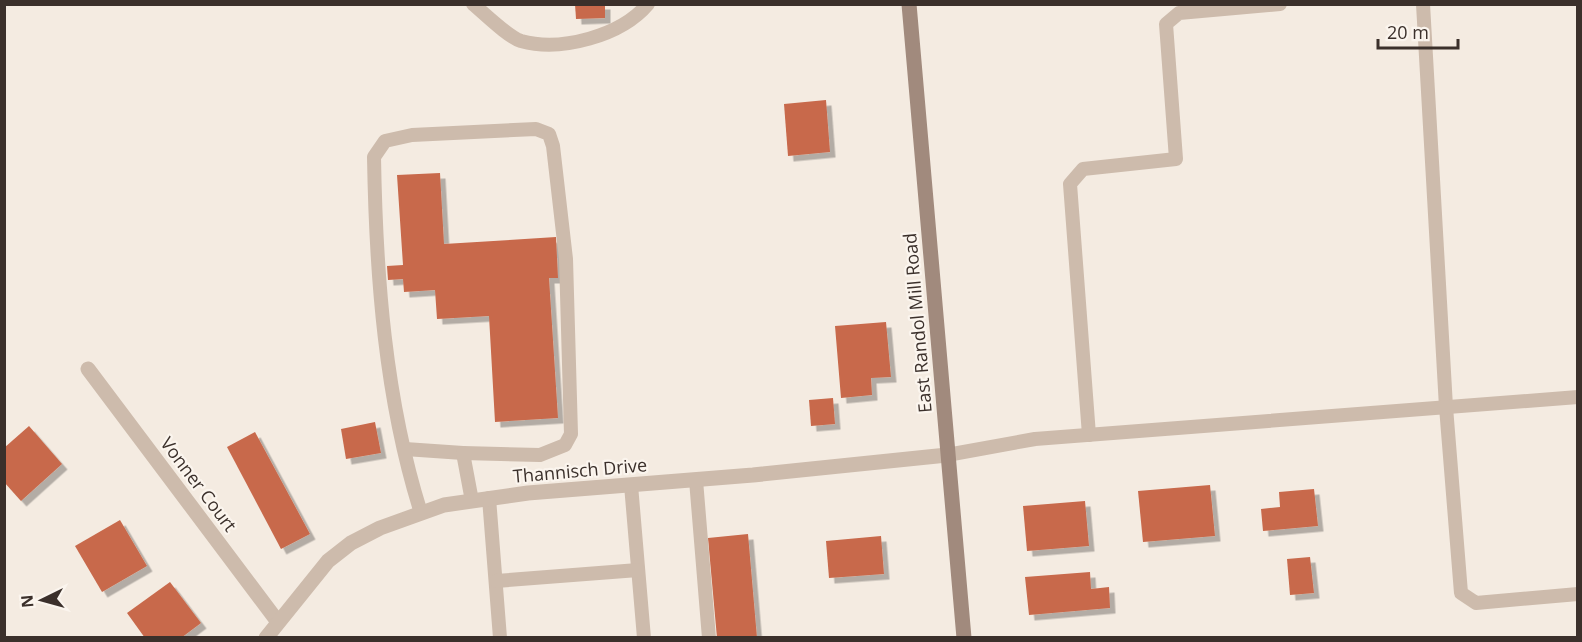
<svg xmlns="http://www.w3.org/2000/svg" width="1582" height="642" font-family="'Open Sans',sans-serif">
	<defs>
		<filter id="shadow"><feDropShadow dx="5.5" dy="5.5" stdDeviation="0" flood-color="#0004"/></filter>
	</defs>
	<rect width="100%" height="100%" fill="#f4ebe1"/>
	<g fill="#c8694b" filter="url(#shadow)">
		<path d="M 575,4 L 605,4 L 605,18 L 576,19 Z"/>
		<path d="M 826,100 L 830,152 L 788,156 L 784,104 Z"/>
		<path d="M 440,173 L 444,244 L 556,237 L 558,278 L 549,278 L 558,418 L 495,422 L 489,316 L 437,319 L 435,290 L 404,292 L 403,279 L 388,280 L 387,266 L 403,265 L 397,175 Z"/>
		<path d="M 886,322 L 891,377 L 871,378 L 872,395 L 841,398 L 835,326 Z"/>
		<path d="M 833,398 L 835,424 L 811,426 L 809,400 Z"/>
		<path d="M 375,422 L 381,453 L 346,459 L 341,429 Z"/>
		<path d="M 29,426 L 62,464 L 21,501 L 4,482 L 4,448 Z"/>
		<path d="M 255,432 L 310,534 L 281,549 L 227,447 Z"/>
		<path d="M 1210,485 L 1215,536 L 1143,542 L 1138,491 Z"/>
		<path d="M 1314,489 L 1318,526 L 1263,531 L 1261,509 L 1280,507 L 1279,492 Z"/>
		<path d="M 1085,501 L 1089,546 L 1027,551 L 1023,506 Z"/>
		<path d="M 120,520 L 147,566 L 102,592 L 75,546 Z"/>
		<path d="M 748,534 L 757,638 L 717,638 L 708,538 Z"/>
		<path d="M 881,536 L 884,574 L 829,578 L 826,541 Z"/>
		<path d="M 1310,557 L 1314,593 L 1290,595 L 1287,559 Z"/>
		<path d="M 1090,572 L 1091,589 L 1109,587 L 1110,608 L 1029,615 L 1025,577 Z"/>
		<path d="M 170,582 L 201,623 L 181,638 L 145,638 L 127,613 Z"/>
	</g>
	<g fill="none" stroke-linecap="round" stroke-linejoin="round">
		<g stroke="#cdbbac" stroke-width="14">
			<path d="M 473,4 C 484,13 508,37 521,41 C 561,52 621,36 648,4"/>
			<path d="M 1423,4 L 1446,407 L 1461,593 L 1476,603 L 1578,594"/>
			<path d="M 1089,435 L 1070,184 L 1083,169 L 1176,159 L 1166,24 L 1179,13 L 1280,4"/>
			<path d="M 405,449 L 463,453"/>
			<path d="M 947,455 L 1035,439 L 1578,397"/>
			<path d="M 696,480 L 709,638"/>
			<path d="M 631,485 L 644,638"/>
			<path d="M 489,498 L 500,638"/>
			<path d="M 421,513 C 385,399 376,276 374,157 L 385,141 L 412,135 L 536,129 L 549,134 L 553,146 L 566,259 L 571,434 L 565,445 L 540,455 L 463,453 L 472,501"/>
			<path d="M 496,581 L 638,570"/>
		</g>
		<g stroke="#cdbbac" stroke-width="15">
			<path d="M 88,369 L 278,622"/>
			<path d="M 266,638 L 328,561 L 351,543 L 380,528 L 444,505 L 528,493 L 753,475 L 947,455"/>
		</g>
		<path stroke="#a18a7d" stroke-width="15" d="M 909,4 L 964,638"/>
	</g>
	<g text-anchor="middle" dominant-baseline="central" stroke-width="4.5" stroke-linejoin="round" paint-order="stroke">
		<g font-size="18" fill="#3b302b" stroke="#fbf5ee">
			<text transform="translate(917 323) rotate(-95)">East Randol Mill Road</text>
			<text transform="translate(580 470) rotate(-5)">Thannisch Drive</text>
			<text transform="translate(199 484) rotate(53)">Vonner Court</text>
		</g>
	</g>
	<rect width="1582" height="642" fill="none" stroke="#3b302b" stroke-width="12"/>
	<g transform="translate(42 600) rotate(265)" stroke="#fbf5ee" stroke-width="4.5" paint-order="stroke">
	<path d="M0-4.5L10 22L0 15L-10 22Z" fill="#3b302b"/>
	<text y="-9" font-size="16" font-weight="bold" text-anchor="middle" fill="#3b302b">N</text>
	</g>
	<path d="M1378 39v9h80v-9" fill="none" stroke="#3b302b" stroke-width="3"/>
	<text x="1387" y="39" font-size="18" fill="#3b302b" stroke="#fbf5ee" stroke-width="4.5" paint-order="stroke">20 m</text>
</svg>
